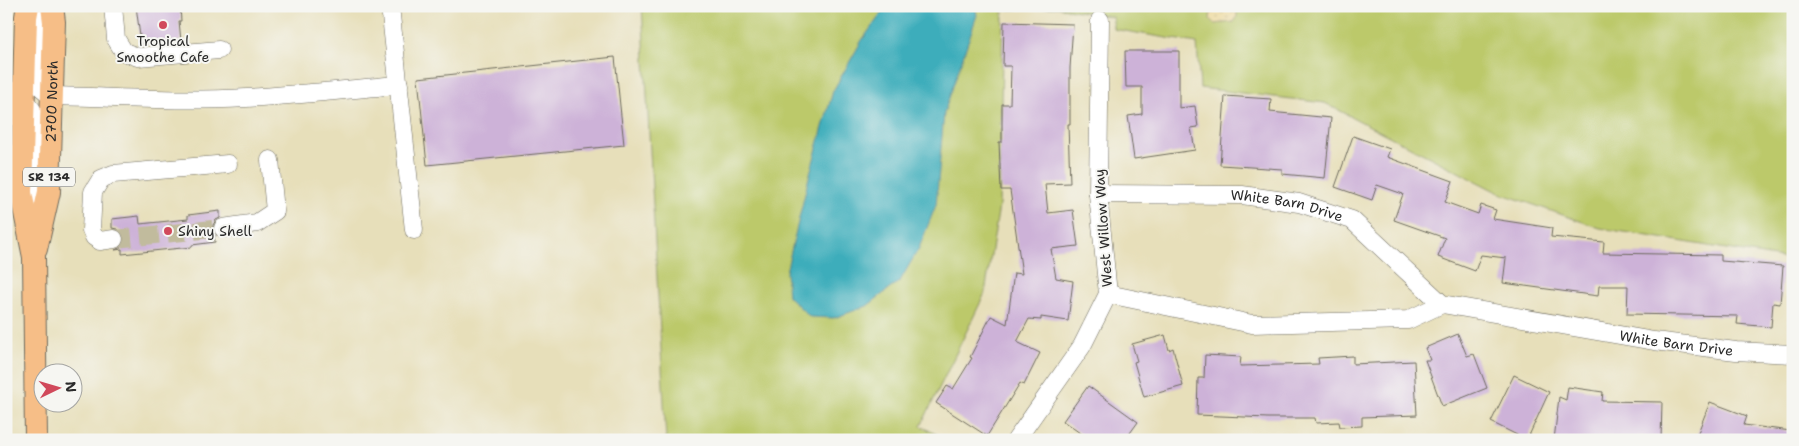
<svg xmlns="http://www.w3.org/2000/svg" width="1799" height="446" font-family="'Shantell Sans',sans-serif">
	<defs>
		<pattern id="sand-dots" width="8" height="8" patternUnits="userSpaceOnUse" patternTransform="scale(1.25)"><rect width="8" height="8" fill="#eeda9e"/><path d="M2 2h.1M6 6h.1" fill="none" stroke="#cb8" stroke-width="1.8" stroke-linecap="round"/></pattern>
	</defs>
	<rect width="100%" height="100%" fill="#f6f6f2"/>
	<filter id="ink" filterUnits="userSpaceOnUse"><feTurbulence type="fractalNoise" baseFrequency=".02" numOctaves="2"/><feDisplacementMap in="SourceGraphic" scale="10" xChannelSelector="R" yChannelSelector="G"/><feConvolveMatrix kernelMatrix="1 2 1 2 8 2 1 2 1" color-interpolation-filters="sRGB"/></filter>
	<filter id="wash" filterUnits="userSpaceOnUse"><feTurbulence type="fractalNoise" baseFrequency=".0096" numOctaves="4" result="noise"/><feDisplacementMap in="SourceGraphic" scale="20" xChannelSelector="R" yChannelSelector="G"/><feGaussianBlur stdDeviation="1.12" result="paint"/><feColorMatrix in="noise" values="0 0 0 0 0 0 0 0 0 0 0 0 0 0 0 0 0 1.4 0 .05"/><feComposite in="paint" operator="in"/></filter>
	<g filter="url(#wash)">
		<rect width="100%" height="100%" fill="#e7dfba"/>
		<path fill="#bcc96b" stroke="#747a4b" d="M 642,6 L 1793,6 L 1793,260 L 1600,228 L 1497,192 L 1325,103 L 1200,88 L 1197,43 L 1113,29 L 1113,17 L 1057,7 L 1003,10 L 999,206 L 985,293 L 921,426 L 947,440 L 666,440 Z"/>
		<path fill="url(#sand-dots)" stroke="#8c8264" d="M 1234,7 C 1238,13 1238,16 1234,22 L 1214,24 L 1210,19 L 1211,11 L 1218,8 Z"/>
		<path fill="#3eadbb" stroke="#346c73" d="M 887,6 L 975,6 L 977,15 L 944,113 L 936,205 L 919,248 L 900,281 L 867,306 L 834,318 L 810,317 L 788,296 L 786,272 L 809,177 L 833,91 L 862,40 Z"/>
		<g id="blocks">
			<g fill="#cdb2d8">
				<path d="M 136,6 L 180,6 L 181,21 L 179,21 L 181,41 L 141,44 Z"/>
				<path d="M 1004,22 L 1073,24 L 1070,68 L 1070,124 L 1068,124 L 1070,183 L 1045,184 L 1048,213 L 1073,210 L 1078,246 L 1051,249 L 1056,278 L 1073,281 L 1068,321 L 1041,317 L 1041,320 L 1029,319 L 1017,342 L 1040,353 L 1024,385 L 1020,383 L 987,436 L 936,403 L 947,386 L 953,389 L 972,358 L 970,357 L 991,316 L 1007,324 L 1014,273 L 1022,274 L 1010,190 L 1001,190 L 999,142 L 1002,142 L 1002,104 L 1010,104 L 1011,66 L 1003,66 Z"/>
				<path d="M 1125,51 L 1179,51 L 1179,108 L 1195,106 L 1198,127 L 1191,128 L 1195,150 L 1134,159 L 1128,116 L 1142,114 L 1142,87 L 1126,87 Z"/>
				<path d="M 615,57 L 624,145 L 427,165 L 418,78 Z"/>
				<path d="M 1225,96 L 1271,99 L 1270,112 L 1331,118 L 1325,178 L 1282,174 L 1282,169 L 1220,165 Z"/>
				<path d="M 1353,136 L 1390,149 L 1387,157 L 1453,181 L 1445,202 L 1478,214 L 1481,205 L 1496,210 L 1493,219 L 1552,228 L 1551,237 L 1604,242 L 1603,253 L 1721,255 L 1721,261 L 1783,266 L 1780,304 L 1773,303 L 1771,327 L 1737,324 L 1738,316 L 1627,314 L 1628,286 L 1599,286 L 1598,296 L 1503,283 L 1506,258 L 1481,255 L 1475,271 L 1438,257 L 1445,238 L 1394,220 L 1403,194 L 1377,185 L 1372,200 L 1335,187 Z"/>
				<path d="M 220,211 L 220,218 L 216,220 L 213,225 L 213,230 L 216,236 L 214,236 L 215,242 L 192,245 L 192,247 L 122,254 L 122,249 L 115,250 L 121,247 L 125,238 L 122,232 L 117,229 L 112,228 L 112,219 L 139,216 L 140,224 L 188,219 L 188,215 Z"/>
				<path d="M 1458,334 L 1467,356 L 1474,354 L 1487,388 L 1442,406 L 1425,360 L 1430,360 L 1425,348 Z"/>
				<path d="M 1165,335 L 1169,350 L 1173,348 L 1183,386 L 1144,397 L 1134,362 L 1137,361 L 1132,344 Z"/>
				<path d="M 1205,355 L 1241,357 L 1240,366 L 1319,364 L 1318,358 L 1353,356 L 1353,364 L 1414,361 L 1417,415 L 1362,417 L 1362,426 L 1340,427 L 1339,422 L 1316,423 L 1315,418 L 1268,418 L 1197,415 L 1198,378 L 1204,378 Z"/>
				<path d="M 1514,375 L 1549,392 L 1527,440 L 1491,422 Z"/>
				<path d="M 1088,386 L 1138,422 L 1125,440 L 1090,440 L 1063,421 Z"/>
				<path d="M 1568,387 L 1603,392 L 1602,401 L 1662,402 L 1661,440 L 1554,440 L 1559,397 L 1566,400 Z"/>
				<path d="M 1710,402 L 1747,416 L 1744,425 L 1791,431 L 1790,440 L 1695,440 Z"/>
			</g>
		</g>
	</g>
	<g filter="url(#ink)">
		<use href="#blocks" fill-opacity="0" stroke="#6d6a5d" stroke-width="1"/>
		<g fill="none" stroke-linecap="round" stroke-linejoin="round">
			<path stroke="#c1bb9d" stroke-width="18" stroke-dasharray="18 9" stroke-linecap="butt" d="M 114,239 L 223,228"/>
			<defs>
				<g id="minor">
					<path d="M 41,6 L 38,74 L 42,88 L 52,96 C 109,97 166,101 224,99 C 282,97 340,90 399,85"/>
					<path d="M 113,6 L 116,39 L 124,52 L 138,57 L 219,50"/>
					<path d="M 390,6 L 414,230"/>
					<path d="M 6,100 C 23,101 31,101 36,120 L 34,226"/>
					<path id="s1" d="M 1098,194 L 1242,195 L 1299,203 L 1352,220 L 1442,304 L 1654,341 L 1736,351 L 1793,354"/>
					<path d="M 223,228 L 257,223 L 275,211 L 270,160"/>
					<path d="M 114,239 L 100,241 L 94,237 L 91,230 L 93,192 L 101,179 L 113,174 L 228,164"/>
					<path d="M 1108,294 L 1252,324 L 1408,320 L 1442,304"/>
					<path d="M 1016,440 L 1082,346 L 1108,294 L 1098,194 L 1100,20"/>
				</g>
				<g id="major">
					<path d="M 28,6 L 26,17 L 21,193 L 34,257 L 36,440"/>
					<path id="s2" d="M 36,249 L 49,192 L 54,22 L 52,6"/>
				</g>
			</defs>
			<use href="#minor" stroke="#6d6a5d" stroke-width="19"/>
			<use href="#major" stroke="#6d6a5d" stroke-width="24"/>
			<use href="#minor" stroke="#fff" stroke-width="18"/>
			<use href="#major" stroke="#f6be87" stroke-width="22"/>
		</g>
	</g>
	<g fill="#d1495b" stroke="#f6f6f2" stroke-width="2">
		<circle cx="163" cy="25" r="5"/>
		<circle cx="168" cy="231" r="5"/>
	</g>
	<g text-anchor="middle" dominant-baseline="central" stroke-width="4" stroke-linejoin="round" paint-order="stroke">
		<rect fill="#f6f6f2" stroke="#686867" stroke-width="1" x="23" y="167.5" width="52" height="19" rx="4"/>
		<g font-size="12" font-weight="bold" fill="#2b2b2b">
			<text x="49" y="177">SR 134</text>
		</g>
		<g font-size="14" fill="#2b2b2b" stroke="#f6f6f2">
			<text x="163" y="41">Tropical<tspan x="163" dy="16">Smoothe Cafe</tspan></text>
			<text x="178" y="231" text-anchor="start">Shiny Shell</text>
		</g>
		<g font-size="14" fill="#2b2b2b" stroke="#f6f6f2">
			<text stroke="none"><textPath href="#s2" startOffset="149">2700 North</textPath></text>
			<text stroke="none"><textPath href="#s1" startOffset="190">White Barn Drive</textPath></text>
			<text transform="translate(1103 228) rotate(-94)">West Willow Way</text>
			<text stroke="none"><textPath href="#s1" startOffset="618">White Barn Drive</textPath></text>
		</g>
	</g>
	<rect width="1799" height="446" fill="none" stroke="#f6f6f2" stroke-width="25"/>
	<g transform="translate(58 388) rotate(85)"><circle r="24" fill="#f6f6f2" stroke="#a5a5a2"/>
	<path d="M0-4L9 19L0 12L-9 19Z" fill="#d1495b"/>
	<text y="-8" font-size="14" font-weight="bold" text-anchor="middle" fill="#2b2b2b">N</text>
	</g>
</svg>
